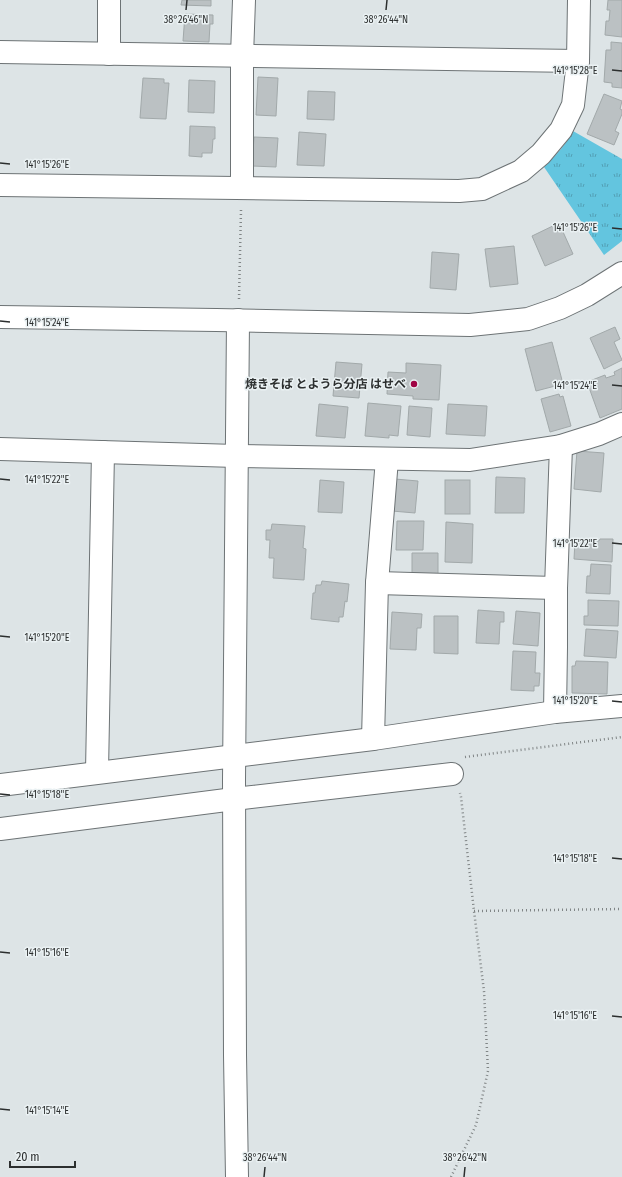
<svg xmlns="http://www.w3.org/2000/svg" width="622" height="1177" font-family="'Fira Sans Condensed','Noto Sans JP',sans-serif">
	<defs>
		<pattern id="park-tufts" width="24" height="20" patternUnits="userSpaceOnUse"><rect width="24" height="20" fill="#63c5df"/><path d="M3 7l-1-3M5 7V3M7 7l1-3M15 17l-1-3M17 17v-4M19 17l1-3" fill="none" stroke="#52a0b5"/></pattern>
	</defs>
	<rect width="100%" height="100%" fill="#dde4e6"/>
	<path fill="url(#park-tufts)" d="M 573,131 L 622,159 L 622,241 L 604,255 L 544,167 C 556,155 565,146 573,131 Z"/>
	<g fill="#bbc1c3" stroke="#a2a9aa">
		<path d="M 182,0 L 211,0 L 211,6 L 181,5 Z"/>
		<path d="M 608,0 L 622,0 L 622,37 L 605,35 L 606,21 L 609,21 L 610,10 L 607,10 Z"/>
		<path d="M 185,14 L 213,15 L 213,24 L 210,24 L 209,42 L 183,41 Z"/>
		<path d="M 611,42 L 622,43 L 622,88 L 612,87 L 612,83 L 604,82 L 606,50 L 611,50 Z"/>
		<path d="M 258,77 L 278,78 L 276,116 L 256,115 Z"/>
		<path d="M 143,78 L 164,79 L 164,83 L 169,83 L 166,119 L 140,118 Z"/>
		<path d="M 189,80 L 215,81 L 214,113 L 188,112 Z"/>
		<path d="M 308,91 L 335,92 L 334,120 L 307,119 Z"/>
		<path d="M 604,94 L 622,101 L 620,109 L 622,110 L 622,114 L 615,131 L 619,133 L 614,145 L 587,134 Z"/>
		<path d="M 190,126 L 215,127 L 215,139 L 213,139 L 212,153 L 202,153 L 202,157 L 189,156 Z"/>
		<path d="M 299,132 L 326,134 L 324,166 L 297,165 Z"/>
		<path d="M 254,137 L 278,138 L 276,167 L 252,166 Z"/>
		<path d="M 559,223 L 573,254 L 545,266 L 532,236 Z"/>
		<path d="M 514,246 L 518,284 L 490,287 L 485,249 Z"/>
		<path d="M 432,252 L 459,254 L 456,290 L 430,288 Z"/>
		<path d="M 615,327 L 620,339 L 614,342 L 622,360 L 604,369 L 590,338 Z"/>
		<path d="M 552,342 L 563,384 L 536,391 L 525,349 Z"/>
		<path d="M 336,362 L 362,364 L 359,398 L 333,396 Z"/>
		<path d="M 406,363 L 441,365 L 439,400 L 413,399 L 413,396 L 387,394 L 388,372 L 406,373 Z"/>
		<path d="M 622,368 L 622,409 L 600,418 L 587,382 L 605,375 L 606,378 L 615,375 L 614,372 Z"/>
		<path d="M 559,394 L 560,397 L 563,396 L 571,426 L 550,432 L 541,399 Z"/>
		<path d="M 368,403 L 401,406 L 398,436 L 389,435 L 389,438 L 365,436 Z"/>
		<path d="M 319,404 L 348,407 L 345,438 L 316,436 Z"/>
		<path d="M 448,404 L 487,406 L 485,436 L 446,434 Z"/>
		<path d="M 409,406 L 432,408 L 430,437 L 407,435 Z"/>
		<path d="M 577,451 L 604,453 L 601,492 L 574,489 Z"/>
		<path d="M 496,477 L 525,478 L 524,513 L 495,513 Z"/>
		<path d="M 395,479 L 418,481 L 415,513 L 392,511 Z"/>
		<path d="M 320,480 L 344,482 L 342,513 L 318,512 Z"/>
		<rect x="445" y="480" width="25" height="34"/>
		<path d="M 397,521 L 424,521 L 423,550 L 396,550 Z"/>
		<path d="M 446,522 L 473,524 L 472,563 L 445,562 Z"/>
		<path d="M 272,524 L 305,526 L 303,548 L 306,549 L 304,580 L 273,578 L 274,558 L 269,558 L 270,540 L 266,540 L 266,530 L 271,530 Z"/>
		<path d="M 600,539 L 613,539 L 612,562 L 574,559 L 575,541 L 587,542 L 588,540 L 599,541 Z"/>
		<path d="M 412,553 L 438,553 L 438,574 L 412,573 Z"/>
		<path d="M 591,564 L 611,565 L 610,594 L 586,593 L 587,576 L 590,576 Z"/>
		<path d="M 322,581 L 349,584 L 347,602 L 345,601 L 343,617 L 339,617 L 339,622 L 311,619 L 313,593 L 315,593 L 316,585 L 321,585 Z"/>
		<path d="M 588,600 L 619,601 L 618,626 L 584,625 L 584,616 L 588,616 Z"/>
		<path d="M 478,610 L 504,612 L 504,622 L 500,622 L 499,644 L 476,643 Z"/>
		<path d="M 516,611 L 540,613 L 538,646 L 513,644 Z"/>
		<path d="M 392,612 L 422,614 L 421,628 L 417,628 L 416,650 L 390,649 Z"/>
		<path d="M 434,616 L 458,616 L 458,654 L 434,653 Z"/>
		<path d="M 586,629 L 618,631 L 616,658 L 584,656 Z"/>
		<path d="M 513,651 L 536,652 L 535,673 L 540,673 L 539,686 L 534,686 L 534,691 L 511,690 Z"/>
		<path d="M 576,661 L 608,662 L 607,694 L 572,693 L 572,666 L 575,666 Z"/>
	</g>
	<g fill="none" stroke-linecap="round" stroke-linejoin="round">
		<defs>
			<g id="minor">
				<path d="M 0,52 L 578,61"/>
				<path d="M 109,54 L 109,0"/>
				<path d="M 0,185 L 459,191 L 482,189 L 521,171 L 541,154 L 561,130 L 573,105 L 578,61 L 579,0"/>
				<path d="M 242,188 L 242,56 L 244,0"/>
				<path d="M 0,449 L 236,456 L 470,460 L 561,446 L 599,434 L 622,424"/>
				<path d="M 377,583 L 556,588"/>
				<path d="M 555,712 L 556,647 L 556,588 L 561,446"/>
				<path d="M 373,739 L 377,583 L 387,459"/>
				<path d="M 97,772 L 103,452"/>
				<path d="M 0,785 L 373,739 L 555,712 L 622,706"/>
				<path d="M 0,829 L 234,799 L 452,774"/>
			</g>
			<g id="tertiary">
				<path d="M 0,317 L 216,320 L 470,325 L 528,319 L 560,308 L 587,295 L 622,273"/>
				<path d="M 237,1177 L 235,1055 L 234,780 L 238,320"/>
			</g>
		</defs>
		<use href="#minor" stroke="#6d7375" stroke-width="24"/>
		<use href="#tertiary" stroke="#6d7375" stroke-width="24"/>
		<g stroke="#808586" stroke-width="2.5" stroke-dasharray="1 3" stroke-linecap="butt">
			<path d="M 239,299 L 241,210"/>
			<path d="M 465,757 L 622,737"/>
			<path d="M 474,911 L 622,909"/>
			<path d="M 451,1177 L 476,1125 L 488,1071 L 484,991 L 474,911 L 461,797 L 460,793"/>
		</g>
		<use href="#minor" stroke="#fff" stroke-width="22"/>
		<use href="#tertiary" stroke="#fff" stroke-width="22"/>
	</g>
	<path fill="none" stroke="#2c2f2f" stroke-width="1.5" d="M 186,10 L 187,0M 386,10 L 387,0M 612,70 L 622,71M 0,163 L 10,164M 612,228 L 622,229M 0,321 L 10,322M 612,385 L 622,386M 0,479 L 10,480M 612,543 L 622,544M 0,636 L 10,637M 612,701 L 622,702M 0,794 L 10,795M 612,858 L 622,859M 0,952 L 10,953M 612,1016 L 622,1017M 0,1109 L 10,1110M 264,1177 L 265,1167M 464,1177 L 465,1167"/>
	<circle fill="#a00344" stroke="#eaf1f3" stroke-width="1.5" cx="414" cy="384" r="4"/>
	<g text-anchor="middle" dominant-baseline="central" stroke-width="3" stroke-linejoin="round" paint-order="stroke">
		<g font-size="12" font-weight="bold" fill="#2c2f2f" stroke="#eaf1f3" text-anchor="end">
			<text x="406" y="384">焼きそば とようら分店 はせべ</text>
		</g>
	</g>
	<g font-size="10" text-anchor="middle" fill="#2c2f2f" stroke="#eaf1f3" stroke-width="3" stroke-linejoin="round" paint-order="stroke">
		<text x="186" y="23">38°26'46"N</text>
		<text x="386" y="23">38°26'44"N</text>
		<text x="575" y="74">141°15'28"E</text>
		<text x="47" y="168">141°15'26"E</text>
		<text x="575" y="231">141°15'26"E</text>
		<text x="47" y="326">141°15'24"E</text>
		<text x="575" y="389">141°15'24"E</text>
		<text x="47" y="483">141°15'22"E</text>
		<text x="575" y="547">141°15'22"E</text>
		<text x="47" y="641">141°15'20"E</text>
		<text x="575" y="704">141°15'20"E</text>
		<text x="47" y="798">141°15'18"E</text>
		<text x="575" y="862">141°15'18"E</text>
		<text x="47" y="956">141°15'16"E</text>
		<text x="575" y="1019">141°15'16"E</text>
		<text x="47" y="1114">141°15'14"E</text>
		<text x="265" y="1161">38°26'44"N</text>
		<text x="465" y="1161">38°26'42"N</text>
	</g>
	<path d="M10 1161v6h65v-6" fill="none" stroke="#2c2f2f" stroke-width="2"/>
	<text x="16" y="1161" font-size="12" fill="#2c2f2f" stroke="#eaf1f3" stroke-width="3" paint-order="stroke">20 m</text>
</svg>
